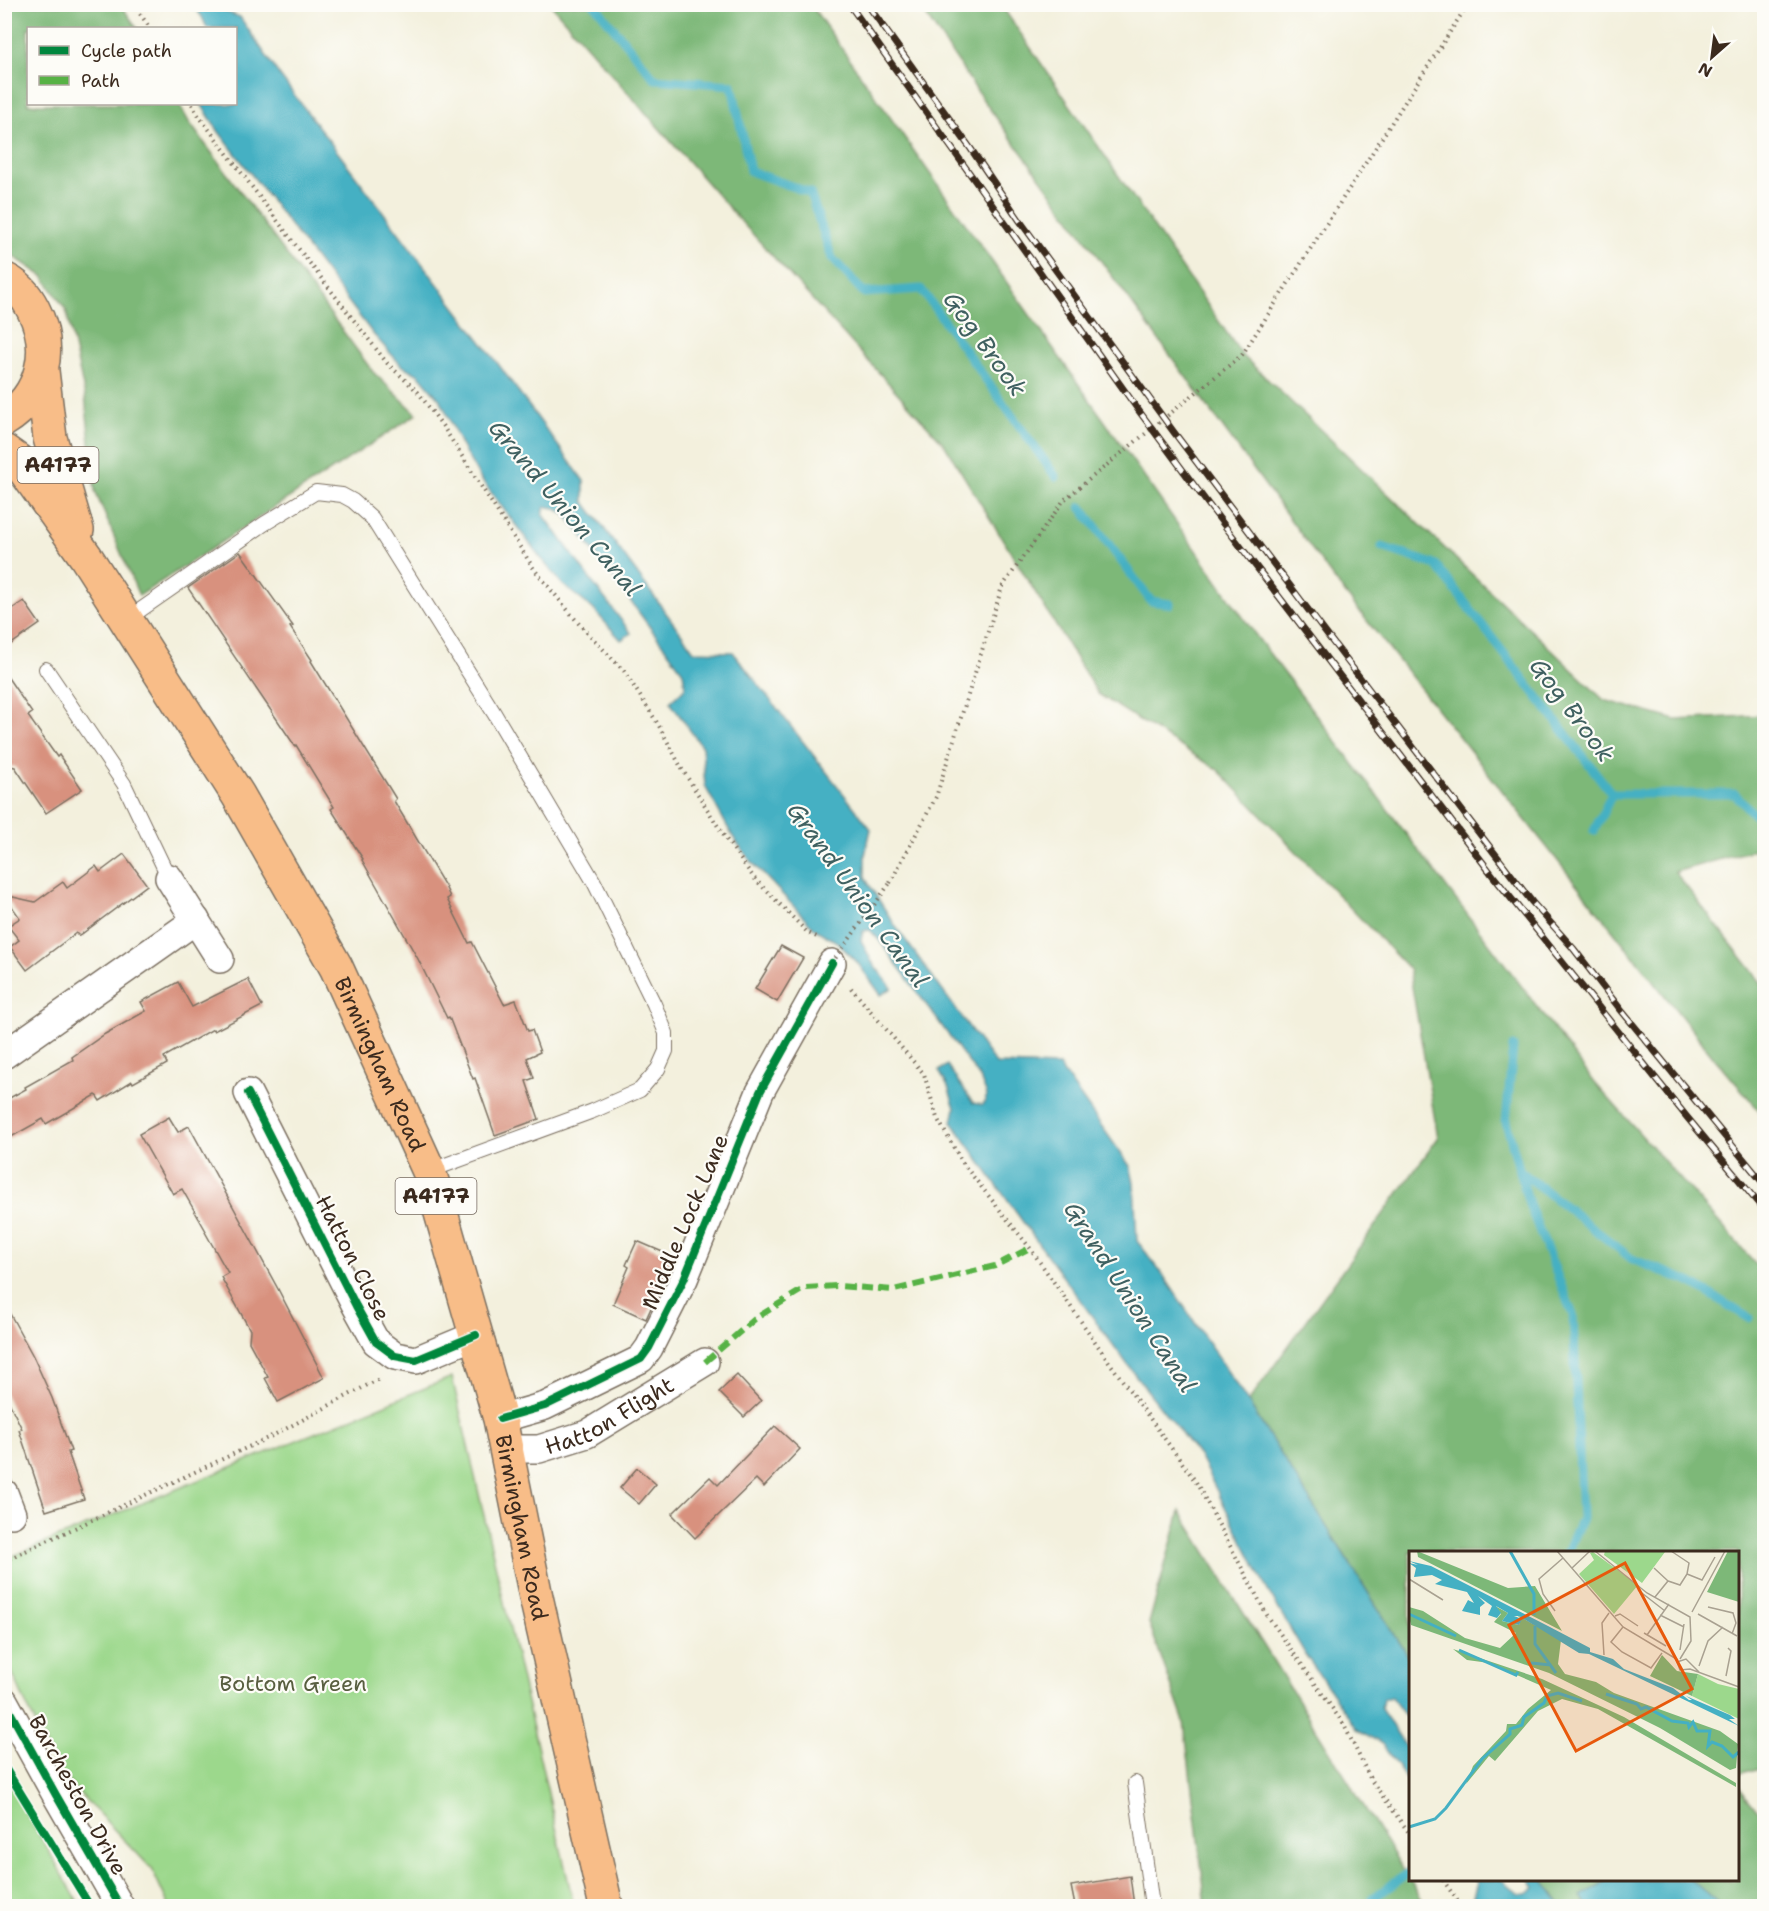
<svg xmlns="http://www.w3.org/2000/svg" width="1769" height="1911" font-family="'Shantell Sans',sans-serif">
	<rect width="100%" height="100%" fill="#fdfcf7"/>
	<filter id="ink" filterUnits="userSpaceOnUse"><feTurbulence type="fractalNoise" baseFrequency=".0167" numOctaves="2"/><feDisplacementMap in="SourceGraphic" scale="12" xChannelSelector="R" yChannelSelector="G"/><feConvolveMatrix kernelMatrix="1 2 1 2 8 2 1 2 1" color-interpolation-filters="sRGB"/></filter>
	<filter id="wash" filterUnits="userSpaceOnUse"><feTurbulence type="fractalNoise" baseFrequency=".008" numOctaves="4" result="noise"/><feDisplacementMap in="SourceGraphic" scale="24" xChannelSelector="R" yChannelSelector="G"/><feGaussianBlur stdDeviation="1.35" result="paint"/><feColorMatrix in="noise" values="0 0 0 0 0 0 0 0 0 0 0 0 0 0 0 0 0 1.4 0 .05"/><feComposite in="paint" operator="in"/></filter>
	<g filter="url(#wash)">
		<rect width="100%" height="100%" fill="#f3f0dd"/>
		<g fill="#9cd88c" stroke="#6c8155" stroke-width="1.5">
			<path d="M 452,1377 L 574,1906 L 169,1906 L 152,1869 L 60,1773 L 24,1700 L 5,1656 L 5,1559 Z"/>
			<path d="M 5,1775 L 74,1895 L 80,1906 L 5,1906 Z"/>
		</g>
		<g fill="#7db878" stroke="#5c714b" stroke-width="1.5">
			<path d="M 4,5 L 121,5 L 137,28 L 28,28 L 28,104 L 179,104 L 189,122 L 373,372 L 417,414 L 139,596 L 95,491 L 85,396 L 66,310 L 43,276 L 5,251 Z"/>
			<path d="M 551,5 L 811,5 L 1257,637 L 1595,1083 L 1764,1273 L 1764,1767 L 1738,1774 L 1738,1552 L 1410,1552 L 1410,1659 L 1248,1402 L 1438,1138 L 1409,969 L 1218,770 L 1098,694 L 944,444 L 737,217 Z"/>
			<path d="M 919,5 L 1001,5 L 1242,355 L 1604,700 L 1676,720 L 1764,715 L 1764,847 L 1675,872 L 1764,986 L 1764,1116 L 1716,1060 L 1333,578 L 984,101 Z"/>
			<path d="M 1180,1511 L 1426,1906 L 1206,1906 L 1184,1722 L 1149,1623 Z"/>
			<path d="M 1738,1786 L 1764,1819 L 1764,1906 L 1722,1906 L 1691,1880 L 1738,1880 Z"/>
			<path d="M 1543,1880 L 1608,1880 L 1581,1896 L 1587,1906 L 1562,1906 Z"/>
		</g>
		<g fill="#44b0c3" stroke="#406d70" stroke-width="1.5">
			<path d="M 193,5 L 219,5 L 224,11 L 240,17 L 280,76 L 496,361 L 584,481 L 584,501 L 694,651 L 733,652 L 871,829 L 865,855 L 865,877 L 870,886 L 896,927 L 996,1064 L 1059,1066 L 1130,1166 L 1134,1182 L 1137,1241 L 1159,1269 L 1248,1402 L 1410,1659 L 1410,1722 L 1391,1697 L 1383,1699 L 1381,1709 L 1410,1753 L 1410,1785 L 1382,1744 L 1357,1729 L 1307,1657 L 1268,1591 L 1199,1456 L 1136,1376 L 1030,1232 L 952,1122 L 955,1108 L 948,1087 L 939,1071 L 947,1065 L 973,1103 L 983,1105 L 987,1095 L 980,1078 L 879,940 L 870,930 L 863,931 L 861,940 L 872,962 L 892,988 L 881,995 L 857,962 L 837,942 L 816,930 L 749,859 L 733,837 L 705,786 L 702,747 L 670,702 L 685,688 L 683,672 L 580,533 C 570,521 562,506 545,507 L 543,514 L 593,583 L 631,633 L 621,640 L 593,609 L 563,585 L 543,561 L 480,478 L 461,445 L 441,401 L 419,375 L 401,365 L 373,334 L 219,132 L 201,104 L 236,104 L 236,28 L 207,28 L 202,17 Z"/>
			<path d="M 1475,1880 L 1502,1880 L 1519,1894 L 1527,1894 L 1535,1888 L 1530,1880 L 1543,1880 L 1562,1906 L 1473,1906 L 1471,1904 L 1477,1882 Z"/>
			<path d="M 1608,1880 L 1691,1880 L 1722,1906 L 1587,1906 L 1581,1896 Z"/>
		</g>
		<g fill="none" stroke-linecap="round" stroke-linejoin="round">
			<g stroke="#44b0c3" stroke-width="9">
				<path d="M 594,4 L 655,79 L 732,85 L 750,171 L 810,193 L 832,258 L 864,293 L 921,289 L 1056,477"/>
				<path d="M 1081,507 L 1151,601 L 1170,604"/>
				<path d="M 1382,547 L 1436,565 L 1612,794 L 1735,794 L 1763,824 L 1764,823"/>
				<path d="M 1594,831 L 1612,794"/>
				<path d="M 1513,1047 L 1506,1122 L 1529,1204 L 1573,1315 L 1582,1518 L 1567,1552"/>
				<path d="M 1520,1171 L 1632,1259 L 1692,1283 L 1749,1318"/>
				<path d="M 1372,1906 L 1373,1898 L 1410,1872"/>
			</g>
		</g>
		<g id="blocks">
			<g fill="#d8917e">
				<path d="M 240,552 L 293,626 L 290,627 L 312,660 L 311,661 L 396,799 L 394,801 L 445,886 L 450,897 L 447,899 L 469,943 L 472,942 L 504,1004 L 516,1000 L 528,1031 L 532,1030 L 540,1052 L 527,1058 L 534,1078 L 526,1081 L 539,1119 L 495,1135 L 475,1078 L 473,1079 L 449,1017 L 447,1018 L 418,959 L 362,860 L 363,859 L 331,809 L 334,807 L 296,745 L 295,746 L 188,588 Z"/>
				<path d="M 24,601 L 40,624 L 4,649 L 4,614 Z"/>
				<path d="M 4,672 L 32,713 L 28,716 L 57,757 L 59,755 L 82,789 L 46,813 L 15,767 L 4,765 Z"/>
				<path d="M 124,854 L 147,885 L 79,936 L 76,933 L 27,970 L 10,947 L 19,940 L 8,926 L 20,918 L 4,895 L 35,902 L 63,882 L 67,888 L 96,866 L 100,872 Z"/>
				<path d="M 781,946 L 803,958 L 777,1002 L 755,989 Z"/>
				<path d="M 248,979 L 262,1006 L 214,1031 L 213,1029 L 164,1057 L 167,1064 L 133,1083 L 132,1081 L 100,1101 L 96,1095 L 46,1124 L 43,1119 L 4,1141 L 4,1101 L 26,1089 L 25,1087 L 73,1060 L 72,1057 L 105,1034 L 146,1011 L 141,1002 L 178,982 L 192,1007 Z"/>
				<path d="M 169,1117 L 178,1132 L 189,1126 L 278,1289 L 324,1378 L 278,1402 L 265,1378 L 268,1377 L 249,1342 L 250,1330 L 221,1277 L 228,1273 L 205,1232 L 206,1231 L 182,1189 L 173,1194 L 139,1134 Z"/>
				<path d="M 637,1241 L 674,1257 L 646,1319 L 613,1304 L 629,1267 L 626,1265 Z"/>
				<path d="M 4,1303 L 33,1356 L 52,1398 L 71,1451 L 68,1452 L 84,1499 L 46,1511 L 19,1430 L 22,1429 L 4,1392 Z"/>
				<path d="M 737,1375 L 761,1401 L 744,1417 L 719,1392 Z"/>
				<path d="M 775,1426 L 800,1449 L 764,1487 L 756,1479 L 695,1538 L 672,1514 L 710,1477 L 718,1485 Z"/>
				<path d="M 637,1468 L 656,1484 L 639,1504 L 620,1488 Z"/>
				<path d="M 1130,1876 L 1134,1906 L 1075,1906 L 1071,1886 Z"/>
			</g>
		</g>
	</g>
	<g filter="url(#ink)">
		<use href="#blocks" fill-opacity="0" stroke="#7b6f61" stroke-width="1.5"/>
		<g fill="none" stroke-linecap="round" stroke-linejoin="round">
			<defs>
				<g id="service">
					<path d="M 126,620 L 264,524 L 316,492 L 342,495 L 353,501 L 372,518 L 494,713 L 594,882 L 654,1004 L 666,1033 L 666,1051 L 658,1069 L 640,1090 L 593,1111 L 429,1171"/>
					<path d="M 46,669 L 124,784 L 169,878"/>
					<path d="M 1135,1783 L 1152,1906"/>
				</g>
				<g id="minor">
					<path d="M 169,878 L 220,959"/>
					<path d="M 4,1055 L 196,920"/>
					<path d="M 248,1093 L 356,1306 L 376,1342 L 395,1356 L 416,1360 L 476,1335"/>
					<path d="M 500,1419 L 545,1406 L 641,1359 L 649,1348 L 684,1279 L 760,1092 L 832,963"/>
					<path id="s1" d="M 506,1449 L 539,1449 L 587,1434 L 705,1362"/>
					<path d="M 4,1493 L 12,1514"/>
					<path d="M 4,1701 L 56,1795 L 120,1906"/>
				</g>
				<g id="trunk">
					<path d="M 4,279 C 17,285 27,297 33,309 C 54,349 43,396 4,420"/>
					<path d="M 42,371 L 50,438 L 77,530"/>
					<path id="s2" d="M 4,451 L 18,461 L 86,557 L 238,795 L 336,967 L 429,1171 L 500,1419 L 536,1597 L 606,1906"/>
				</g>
			</defs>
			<use href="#service" stroke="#7b6f61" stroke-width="16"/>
			<use href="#minor" stroke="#7b6f61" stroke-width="30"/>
			<use href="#trunk" stroke="#7b6f61" stroke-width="36"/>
			<g stroke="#7b6f61" stroke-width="4" stroke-dasharray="1.5 4.5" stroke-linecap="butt">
				<path d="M 133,4 L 150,28"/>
				<path d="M 192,104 L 196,112 L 291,239 L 387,363 L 418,392 L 444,428 L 534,569 L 580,625 L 624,671 L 658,724 L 682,769 L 726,839 L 754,878 L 808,933 L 819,938"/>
				<path d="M 890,883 L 936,797 L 1002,587 L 1064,500 L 1242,355 L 1468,4"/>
				<path d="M 851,988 L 924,1074 L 937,1118 L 964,1165 L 1030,1248 L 1112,1366 L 1196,1482 L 1267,1615 L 1344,1725 L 1371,1780 L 1410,1834"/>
				<path d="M 4,1561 L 274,1435 L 379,1379"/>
				<path d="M 1443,1880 L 1461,1906"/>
			</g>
			<use href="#service" stroke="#fff" stroke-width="14"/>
			<use href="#minor" stroke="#fff" stroke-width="27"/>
			<use href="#trunk" stroke="#f8bd88" stroke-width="33"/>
			<defs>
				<g id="rail">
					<path d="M 849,4 L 1139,411 L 1208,504 L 1494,877 L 1686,1116 L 1764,1210"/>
					<path d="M 867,4 L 971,149 L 1020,221 L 1173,431 L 1328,636 L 1532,902 L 1573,948 L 1621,1010 L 1764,1184"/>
				</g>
			</defs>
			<use href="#rail" stroke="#3b2a1e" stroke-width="7"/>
			<use href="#rail" stroke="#fdfcf7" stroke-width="4.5" stroke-dasharray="14" stroke-linecap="butt"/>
			<path stroke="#7b6f61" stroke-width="4" stroke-dasharray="1.5 4.5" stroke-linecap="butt" d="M 832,963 L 890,883"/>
			<path stroke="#57b245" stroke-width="6" stroke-dasharray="12 6" stroke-linecap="butt" d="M 705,1362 L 756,1318 L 805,1288 L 838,1286 L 894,1290 L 995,1266 L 1030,1248"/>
			<defs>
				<g id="cycleway">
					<path d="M 248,1093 L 356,1306 L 376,1342 L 395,1356 L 416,1360 L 476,1335"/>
					<path d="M 500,1419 L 545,1406 L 641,1359 L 649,1348 L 684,1279 L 760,1092 L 832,963"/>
					<path d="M 4,1701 L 56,1795 L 120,1906"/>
					<path d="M 4,1766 L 90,1906"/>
				</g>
			</defs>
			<use href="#cycleway" stroke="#fdfcf7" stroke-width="11"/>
			<use href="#cycleway" stroke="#00873e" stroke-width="8"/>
		</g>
	</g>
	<g text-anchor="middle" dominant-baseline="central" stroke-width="4.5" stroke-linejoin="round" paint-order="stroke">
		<g fill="#fdfcf7" stroke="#75695f" stroke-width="1.5">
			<rect x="17.5" y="447" width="81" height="36" rx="4.5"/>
			<rect x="395.5" y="1178" width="81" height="36" rx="4.5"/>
		</g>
		<g font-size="21" font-weight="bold" fill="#3b2a1e">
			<text x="58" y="465">A4177</text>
			<text x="436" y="1196">A4177</text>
		</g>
		<g font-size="22" fill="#3b2a1e" stroke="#fdfcf7">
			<text stroke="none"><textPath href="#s2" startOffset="722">Birmingham Road</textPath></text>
			<text transform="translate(685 1222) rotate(-67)">Middle Lock Lane</text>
			<text transform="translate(353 1258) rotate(63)">Hatton Close</text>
			<text stroke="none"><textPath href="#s1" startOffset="111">Hatton Flight</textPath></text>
			<text stroke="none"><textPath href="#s2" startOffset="1208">Birmingham Road</textPath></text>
			<text transform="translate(78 1795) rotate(61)">Barcheston Drive</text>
		</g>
		<g font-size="22" fill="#585e3f" stroke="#fdfcf7">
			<text x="293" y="1683">Bottom Green</text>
		</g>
		<g font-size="24" font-style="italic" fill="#3f6060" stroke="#fdfcf7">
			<text transform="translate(985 344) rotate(54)">Gog Brook</text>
			<text transform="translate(565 508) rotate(50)">Grand Union Canal</text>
			<text transform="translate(1572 710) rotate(53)">Gog Brook</text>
			<text transform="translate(858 895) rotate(54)">Grand Union Canal</text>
			<text transform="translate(1130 1297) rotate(57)">Grand Union Canal</text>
		</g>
	</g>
	<g transform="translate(1409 1551)">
		<rect width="330" height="330" fill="#f3f0dd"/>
		<path d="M 196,0 L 255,0 L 256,1 L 233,32 L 195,4 ZM 184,1 L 229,34 L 205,63 L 170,23 L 185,9 L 181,2 ZM 289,123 L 309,133 L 330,138 L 330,168 L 283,145 Z" fill="#9cd88c"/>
		<path d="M 8,0 L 99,37 L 126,35 L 153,80 L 9,6 ZM 319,0 L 330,0 L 330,51 L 298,41 ZM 86,55 L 99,62 L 93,70 L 110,74 L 112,68 L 108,64 L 152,89 L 149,113 L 156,123 L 187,131 L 205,142 L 311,180 L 329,193 L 327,217 L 321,219 L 251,177 L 140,122 L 2,74 L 0,66 L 0,56 L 14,60 L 56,87 L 91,97 L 107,82 L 85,71 L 92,63 ZM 44,98 L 133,128 L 215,166 L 327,232 L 327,236 L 189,158 L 153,148 L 129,160 L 86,210 L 80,205 L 57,233 L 64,215 L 97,180 L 98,173 L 107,173 L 119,158 L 142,139 L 80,112 L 58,109 ZM 253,104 L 268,120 L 289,123 L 283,145 L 241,125 Z" fill="#7db878"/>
		<path d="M 0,10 L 22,15 L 139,75 L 181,97 L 181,101 L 204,108 L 215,118 L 264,137 L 280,149 L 283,149 L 277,145 L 321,164 L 326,168 L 320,168 L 330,175 L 180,103 L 170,102 L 110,65 L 105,65 L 113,68 L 110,74 L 93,70 L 99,62 L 87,55 L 92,62 L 88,67 L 79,64 L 83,55 L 69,45 L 76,52 L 71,56 L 71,64 L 53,60 L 59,49 L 65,52 L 58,41 L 26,33 L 33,29 L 23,24 L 5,26 L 7,17 L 0,12 L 9,14 Z" fill="#44b0c3"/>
		<path fill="none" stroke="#44b0c3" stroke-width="3" d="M 101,0 L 125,43 L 125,64M 0,63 L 47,85M 126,75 L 126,93 L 147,122M 50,99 L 107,124 L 109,121M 122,112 L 142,114M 197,143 L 228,153 L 232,158 L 237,156 L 263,170 L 279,172 L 280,176 L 284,171 L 288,180 L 301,180 L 299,195 L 303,191 L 313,195 L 324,206 L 330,201M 0,276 L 26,268 L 37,257 L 73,208 L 101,183 L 101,178 L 113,174 L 115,166 L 135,152 L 138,145 L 149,142 L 173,150"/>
		<path fill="none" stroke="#a9a191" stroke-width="1.5" d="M 148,0 L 214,76 L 269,109M 186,0 L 238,42 L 281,66 L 282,90 L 271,108M 262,0 L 280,12 L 278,23M 163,17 L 181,0M 245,17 L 259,30M 0,28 L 34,49M 229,39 L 256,60M 246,46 L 259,30 L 271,34 L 278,23 L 293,29 L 306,6M 299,56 L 324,62 L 327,72 L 323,83M 146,60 L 134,43 L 130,28 L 154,7M 283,61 L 316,0M 289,63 L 328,85M 251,64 L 275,76M 206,65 L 211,63 L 229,75M 214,76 L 202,91 L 213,101 L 242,117 L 253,102M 235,82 L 257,95M 238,84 L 260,53M 271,99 L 275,73M 195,104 L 193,72 L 200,62M 290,115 L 299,90 L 314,76M 290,121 L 277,108 L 268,111 L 271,119 L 281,118 L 330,136M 317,125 L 322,100 L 319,97"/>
		<path fill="#e8590c" fill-opacity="0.15" stroke="#e8590c" stroke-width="3" d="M 216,12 L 283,138 L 167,200 L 100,74 Z"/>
		<rect width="330" height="330" fill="none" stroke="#3b2a1e" stroke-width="3"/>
	</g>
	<rect width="1769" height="1911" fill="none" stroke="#fdfcf7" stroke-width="24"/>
	<rect x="27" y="27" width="210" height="78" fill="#fdfcf7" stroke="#afa8a0" stroke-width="1.5"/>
	<rect x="39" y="46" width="30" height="9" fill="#00873e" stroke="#afa8a0" stroke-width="1.5"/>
	<text x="81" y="57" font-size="18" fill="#3b2a1e">Cycle path</text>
	<rect x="39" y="76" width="30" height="9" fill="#57b245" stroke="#afa8a0" stroke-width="1.5"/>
	<text x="81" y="87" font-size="18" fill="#3b2a1e">Path</text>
	<g transform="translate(1712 57) rotate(208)" stroke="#fdfcf7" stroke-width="4.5" paint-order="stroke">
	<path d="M0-4.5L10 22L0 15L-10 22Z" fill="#3b2a1e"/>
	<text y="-9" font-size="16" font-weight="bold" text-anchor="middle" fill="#3b2a1e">N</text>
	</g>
</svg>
